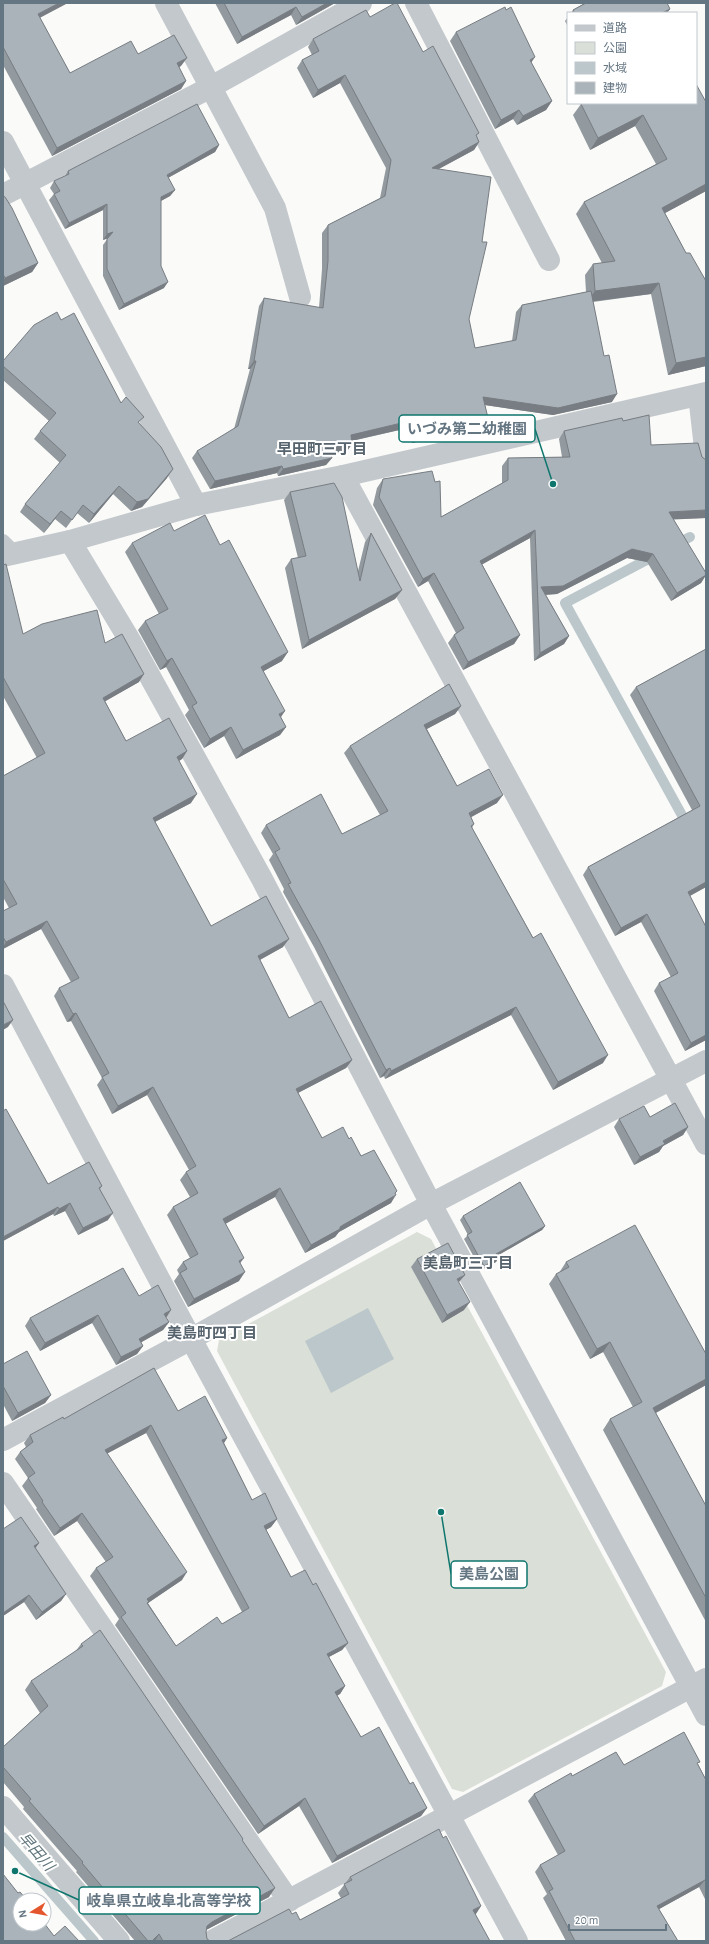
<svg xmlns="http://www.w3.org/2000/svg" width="709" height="1944" font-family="'Alegreya Sans','Noto Sans JP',sans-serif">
	<rect width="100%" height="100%" fill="#fafaf8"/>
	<path fill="#dadfd7" d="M 417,1232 L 431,1239 L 666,1672 L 662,1686 L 463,1792 L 452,1789 L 217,1351 L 219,1340 Z"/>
	<path fill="#bbc7cb" d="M 368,1308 L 394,1359 L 331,1393 L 305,1341 Z"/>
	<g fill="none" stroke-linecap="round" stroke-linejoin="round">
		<g stroke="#bbc7cb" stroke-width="10">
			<path d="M 674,545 L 690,537"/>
			<path d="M 656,555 L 565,603 L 689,828"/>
			<path d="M 3,1837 L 94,1941"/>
		</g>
		<path stroke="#c3c8cc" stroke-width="14" d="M 3,541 L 15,553"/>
		<g stroke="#c3c8cc" stroke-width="22">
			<path d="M 166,3 L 275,208 L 300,297"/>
			<path d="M 416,3 L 549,260"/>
			<path d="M 3,142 L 196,505"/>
			<path d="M 3,195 L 211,87 L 361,3"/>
			<path d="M 699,395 L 706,457"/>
			<path d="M 343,476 L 706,1144"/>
			<path d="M 70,541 L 132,644 L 262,879 L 431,1204 L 706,1715"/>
			<path d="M 3,556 L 70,541 L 196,505 L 343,476 L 706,393"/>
			<path d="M 3,985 L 191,1339 L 517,1941"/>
			<path d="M 3,1440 L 191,1339 L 431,1204 L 706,1061"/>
			<path d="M 3,1483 L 289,1901"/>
			<path d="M 3,1807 L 119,1941"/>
			<path d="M 212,1941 L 706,1679"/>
		</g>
	</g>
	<g fill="#929a9f" fill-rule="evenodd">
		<path d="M 3,3 L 40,18 L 70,73 L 138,54 L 181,66 L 179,67 L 186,81 L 181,89 L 52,156 L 3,65 Z"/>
		<path d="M 215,3 L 335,3 L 296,25 L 291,15 L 237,44 Z"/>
		<path d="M 582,3 L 667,3 L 670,9 L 667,13 L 571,13 L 573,10 L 583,4 Z"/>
		<path d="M 370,17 L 423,52 L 479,142 L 474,150 L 438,169 L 475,348 L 512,341 L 516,312 L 522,305 L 586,292 L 585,275 L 593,264 L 602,263 L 576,214 L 584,202 L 656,164 L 635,126 L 590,150 L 573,115 L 581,104 L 696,103 L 706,191 L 665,213 L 686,253 L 706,281 L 706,366 L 668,375 L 651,294 L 593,302 L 612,402 L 553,415 L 485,405 L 488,418 L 483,426 L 412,443 L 408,428 L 352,441 L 352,444 L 347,451 L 331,454 L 332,458 L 326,465 L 278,476 L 277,473 L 210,489 L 192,458 L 197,451 L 234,429 L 250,369 L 248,369 L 259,306 L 264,298 L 319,308 L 322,269 L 322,233 L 328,225 L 380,198 L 386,168 L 340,83 L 313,98 L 297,68 L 302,60 L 312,55 L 308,47 L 313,39 Z"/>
		<path d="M 568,17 L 568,27 L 565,21 Z"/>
		<path d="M 456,32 L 531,63 L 552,101 L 546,110 L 517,125 L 513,119 L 495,129 L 450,41 Z"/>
		<path d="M 219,145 L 215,152 L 168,178 L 175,190 L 170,196 L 161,201 L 161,266 L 164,288 L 119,310 L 103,276 L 103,245 L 108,238 L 103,240 L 103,210 L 65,229 L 49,200 L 54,194 L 50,188 L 54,181 L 65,176 L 68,171 Z"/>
		<path d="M 3,196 L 38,263 L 32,272 L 3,286 Z"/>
		<path d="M 61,320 L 121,403 L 139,423 L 167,478 L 142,507 L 131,511 L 113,494 L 89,523 L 77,513 L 66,528 L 55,519 L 44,533 L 20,512 L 25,504 L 60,463 L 34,439 L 40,431 L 49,421 L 3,380 L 3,361 Z"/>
		<path d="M 623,421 L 651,445 L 702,457 L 706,460 L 706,518 L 673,519 L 706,573 L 706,575 L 701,583 L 671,601 L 647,562 L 627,558 L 557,594 L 546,595 L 569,636 L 564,644 L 534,661 L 530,538 L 482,564 L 520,635 L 514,644 L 463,670 L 448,643 L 454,635 L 456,633 L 428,581 L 418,587 L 373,505 L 377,488 L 383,479 L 441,517 L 502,483 L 502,466 L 508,458 L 562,457 L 559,439 L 564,431 Z"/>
		<path d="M 290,492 L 358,571 L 365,542 L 371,533 L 402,590 L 395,599 L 302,649 L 285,568 L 291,559 L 298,558 L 284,500 Z"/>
		<path d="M 174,531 L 282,661 L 263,671 L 281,717 L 286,727 L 280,735 L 236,759 L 224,736 L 204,748 L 185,715 L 189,710 L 166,667 L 160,670 L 138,630 L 145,621 L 159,614 L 125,552 L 132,543 Z"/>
		<path d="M 3,565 L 23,634 L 105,643 L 139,682 L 105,701 L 126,741 L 187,751 L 182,759 L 179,761 L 191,803 L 155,822 L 211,926 L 283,947 L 260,960 L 289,1018 L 352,1060 L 346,1068 L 298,1093 L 322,1138 L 349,1139 L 361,1156 L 395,1193 L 391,1203 L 339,1232 L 335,1237 L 305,1253 L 275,1197 L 225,1223 L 240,1264 L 239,1281 L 188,1307 L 174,1281 L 179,1274 L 177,1270 L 183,1262 L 190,1258 L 167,1215 L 173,1207 L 190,1197 L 180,1180 L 186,1172 L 189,1170 L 147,1095 L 112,1114 L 97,1085 L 102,1078 L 71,1021 L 67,1022 L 54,996 L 59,988 L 71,982 L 41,929 L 3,949 L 3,911 L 9,908 L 3,897 L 3,776 L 37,758 L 3,696 Z"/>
		<path d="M 706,649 L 706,887 L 690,896 L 706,927 L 706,1040 L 685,1051 L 654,991 L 659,983 L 671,977 L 641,922 L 615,936 L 583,875 L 588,867 L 692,810 L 630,695 L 636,687 Z"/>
		<path d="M 461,706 L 455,714 L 427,729 L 457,786 L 497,803 L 471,817 L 474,824 L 472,828 L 603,1063 L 553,1090 L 511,1015 L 385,1079 L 384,1076 L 380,1078 L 314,947 L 283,892 L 284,889 L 269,860 L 273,854 L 261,833 L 266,825 L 342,834 L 380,815 L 344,753 L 350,746 Z"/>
		<path d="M 3,1111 L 48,1184 L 102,1186 L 100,1189 L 108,1220 L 78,1235 L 65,1211 L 54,1216 L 53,1214 L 3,1241 Z"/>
		<path d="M 650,1117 L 688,1127 L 683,1135 L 663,1146 L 659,1152 L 634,1165 L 614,1127 L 619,1119 Z"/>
		<path d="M 463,1216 L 545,1226 L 542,1230 L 497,1256 L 498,1258 L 496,1262 L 481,1270 L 464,1239 L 468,1235 L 460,1220 Z"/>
		<path d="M 417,1259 L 459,1283 L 464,1310 L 442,1323 L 411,1267 Z"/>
		<path d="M 566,1262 L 706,1354 L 706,1385 L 656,1413 L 706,1506 L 706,1622 L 603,1430 L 610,1419 L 633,1407 L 603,1352 L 590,1359 L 549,1284 L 556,1274 L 559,1273 Z"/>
		<path d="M 139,1296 L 166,1318 L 169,1322 L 163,1330 L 141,1342 L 143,1346 L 137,1354 L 116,1365 L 92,1323 L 40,1351 L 25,1326 L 30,1318 Z"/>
		<path d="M 3,1364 L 51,1395 L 45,1403 L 12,1421 L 3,1404 Z"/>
		<path d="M 178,1411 L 227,1438 L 224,1443 L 252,1500 L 277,1519 L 271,1527 L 266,1530 L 291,1577 L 313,1585 L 348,1643 L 342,1650 L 329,1657 L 345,1686 L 340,1694 L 337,1695 L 361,1737 L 410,1784 L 427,1808 L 421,1816 L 332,1863 L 299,1806 L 258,1834 L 115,1625 L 119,1619 L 90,1576 L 96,1568 L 106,1562 L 77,1521 L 54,1536 L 36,1509 L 37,1508 L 22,1486 L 28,1478 L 15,1459 L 20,1452 L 26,1447 L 24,1443 L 30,1435 L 64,1419 ZM 146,1433 L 242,1612 L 222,1624 L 176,1646 L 148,1603 L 182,1580 L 107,1453 Z"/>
		<path d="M 3,1529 L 39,1543 L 35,1548 L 66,1594 L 61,1601 L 36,1620 L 24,1602 L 3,1616 Z"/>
		<path d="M 81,1644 L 242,1841 L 269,1897 L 206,1930 L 206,1932 L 207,1939 L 210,1941 L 135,1941 L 76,1872 L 77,1871 L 23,1809 L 24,1807 L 3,1782 L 3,1747 L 40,1713 L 25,1690 L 31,1681 L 75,1652 Z"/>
		<path d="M 698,1764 L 706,1780 L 706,1898 L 705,1899 L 699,1887 L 659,1909 L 678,1941 L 566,1941 L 543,1898 L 547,1894 L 535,1872 L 540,1865 L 558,1855 L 528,1801 L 534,1794 L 572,1776 L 624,1765 Z"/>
		<path d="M 350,1877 L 481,1906 L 476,1914 L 228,1941 L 292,1914 L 300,1920 L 341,1898 L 338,1893 Z"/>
	</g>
	<g fill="#777d82">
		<path d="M 59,3 L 68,3 L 32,22 L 38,14 Z"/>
		<path d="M 327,3 L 335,3 L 296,25 L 302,17 Z"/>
		<path d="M 296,7 L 291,15 L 237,44 L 242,37 Z"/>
		<path d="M 670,9 L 667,13 L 662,13 Z"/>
		<path d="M 535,57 L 529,66 L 530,60 Z"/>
		<path d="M 187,58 L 181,66 L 171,71 L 177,63 Z"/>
		<path d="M 345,75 L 340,83 L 313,98 L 318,90 Z"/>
		<path d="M 186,81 L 181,89 L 52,156 L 57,148 Z"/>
		<path d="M 552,101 L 546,110 L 517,125 L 523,116 Z"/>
		<path d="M 519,110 L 513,119 L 495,129 L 501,120 Z"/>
		<path d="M 643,115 L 635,126 L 590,150 L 598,138 Z"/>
		<path d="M 479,142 L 474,150 L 426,176 L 432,168 Z"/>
		<path d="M 219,145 L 215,152 L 162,181 L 167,175 Z"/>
		<path d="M 706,184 L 706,191 L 654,219 L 662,208 Z"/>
		<path d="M 175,190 L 170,196 L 157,203 L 161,197 Z"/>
		<path d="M 107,204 L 103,210 L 65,229 L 69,223 Z"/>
		<path d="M 113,232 L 109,238 L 103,240 L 107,234 Z"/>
		<path d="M 38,263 L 32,272 L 3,286 L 3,281 L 5,278 Z"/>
		<path d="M 168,282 L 164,288 L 119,310 L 124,304 Z"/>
		<path d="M 659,283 L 651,294 L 587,302 L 595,291 Z"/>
		<path d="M 706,357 L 706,366 L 668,375 L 676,363 Z"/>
		<path d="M 254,361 L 256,361 L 250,369 L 248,369 Z"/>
		<path d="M 617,394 L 612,402 L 553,415 L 478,404 L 483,397 Z"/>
		<path d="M 488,418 L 483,426 L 412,443 L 417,436 Z"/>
		<path d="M 414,420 L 408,428 L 346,442 L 351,435 Z"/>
		<path d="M 352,444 L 347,451 L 324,456 L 329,448 Z"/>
		<path d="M 332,458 L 326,465 L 278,476 L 283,469 Z"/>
		<path d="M 282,466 L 277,473 L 210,489 L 215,481 Z"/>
		<path d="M 173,469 L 167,478 L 142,507 L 131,511 L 137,502 Z"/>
		<path d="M 119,486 L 113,494 L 89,523 L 94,514 Z"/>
		<path d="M 706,510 L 706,518 L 663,520 L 669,512 Z"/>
		<path d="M 61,511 L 55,519 L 44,533 L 50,524 Z"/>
		<path d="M 535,530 L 530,538 L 474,569 L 480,561 Z"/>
		<path d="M 632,549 L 653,554 L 647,562 L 627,558 L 557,594 L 538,595 L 541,587 Z"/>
		<path d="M 434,573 L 428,581 L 418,587 L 423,579 Z"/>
		<path d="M 706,575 L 701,583 L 671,601 L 677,593 Z"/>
		<path d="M 402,590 L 395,599 L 302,649 L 309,640 Z"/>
		<path d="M 520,635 L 514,644 L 463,670 L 468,662 Z"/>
		<path d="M 569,636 L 564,644 L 534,661 L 540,653 Z"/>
		<path d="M 288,652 L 282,661 L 255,676 L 261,667 Z"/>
		<path d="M 172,658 L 166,667 L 160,670 L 167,661 Z"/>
		<path d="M 144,674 L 139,682 L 97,706 L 103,698 Z"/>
		<path d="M 461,706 L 455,714 L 419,733 L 424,725 Z"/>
		<path d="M 285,711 L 279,720 L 279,714 Z"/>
		<path d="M 231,727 L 224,736 L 204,748 L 210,739 Z"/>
		<path d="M 286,727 L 280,735 L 236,759 L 243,750 Z"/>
		<path d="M 187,751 L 182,759 L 172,765 L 177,757 Z"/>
		<path d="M 197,794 L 191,803 L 147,826 L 153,818 Z"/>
		<path d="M 503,795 L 497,803 L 464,821 L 469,813 Z"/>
		<path d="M 706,882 L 706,887 L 682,900 L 688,892 Z"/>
		<path d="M 647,914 L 641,922 L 615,936 L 621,928 Z"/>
		<path d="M 47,921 L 41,929 L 3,949 L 3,947 L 6,942 Z"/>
		<path d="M 289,939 L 283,947 L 252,964 L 258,956 Z"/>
		<path d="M 516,1007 L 511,1015 L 385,1079 L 391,1071 Z"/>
		<path d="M 76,1013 L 71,1021 L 67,1022 L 73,1014 Z"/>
		<path d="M 13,1020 L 8,1027 L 3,1030 L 3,1025 Z"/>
		<path d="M 706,1035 L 706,1040 L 685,1051 L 691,1043 Z"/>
		<path d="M 608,1055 L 603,1063 L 553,1090 L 558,1082 Z"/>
		<path d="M 352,1060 L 346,1068 L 290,1097 L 296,1089 Z"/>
		<path d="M 390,1068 L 384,1076 L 380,1078 L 386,1070 Z"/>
		<path d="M 153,1087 L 147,1095 L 112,1114 L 118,1106 Z"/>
		<path d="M 688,1127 L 683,1135 L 663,1146 L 659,1152 L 634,1165 L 640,1157 L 663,1141 Z"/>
		<path d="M 280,1188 L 275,1197 L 218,1228 L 223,1219 Z"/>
		<path d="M 397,1191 L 392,1198 L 396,1195 L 391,1203 L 339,1232 L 335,1237 L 305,1253 L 311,1245 L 343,1225 Z"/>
		<path d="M 70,1203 L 65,1211 L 54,1216 L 59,1209 Z"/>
		<path d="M 58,1207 L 53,1214 L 3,1241 L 3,1237 Z"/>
		<path d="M 113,1213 L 108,1220 L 78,1235 L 83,1228 Z"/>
		<path d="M 545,1226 L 542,1230 L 493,1258 L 496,1254 Z"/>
		<path d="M 244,1258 L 238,1266 L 239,1261 Z"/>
		<path d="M 498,1258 L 496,1262 L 481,1270 L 484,1266 Z"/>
		<path d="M 245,1272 L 239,1281 L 188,1307 L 194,1299 Z"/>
		<path d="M 465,1275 L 459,1282 L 457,1279 Z"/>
		<path d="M 470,1302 L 464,1310 L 442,1323 L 447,1315 Z"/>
		<path d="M 171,1310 L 166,1318 L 164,1314 Z"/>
		<path d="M 98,1315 L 92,1323 L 40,1351 L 45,1343 Z"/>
		<path d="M 169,1322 L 163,1330 L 133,1347 L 139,1339 Z"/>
		<path d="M 610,1342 L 603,1352 L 590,1359 L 597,1349 Z"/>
		<path d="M 143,1346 L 137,1354 L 116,1365 L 121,1357 Z"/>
		<path d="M 706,1379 L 706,1385 L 646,1418 L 653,1408 Z"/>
		<path d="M 51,1395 L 45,1403 L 12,1421 L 18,1413 Z"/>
		<path d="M 151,1425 L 146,1433 L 99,1458 L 105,1450 Z"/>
		<path d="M 227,1438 L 222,1446 L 222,1440 Z"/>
		<path d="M 82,1513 L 77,1521 L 54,1536 L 60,1528 Z"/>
		<path d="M 277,1519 L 271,1527 L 258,1534 L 264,1526 Z"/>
		<path d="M 39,1543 L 34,1550 L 34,1546 Z"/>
		<path d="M 187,1572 L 182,1580 L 148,1603 L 143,1610 L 147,1599 Z"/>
		<path d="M 66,1594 L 61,1601 L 36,1620 L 42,1612 Z"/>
		<path d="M 29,1595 L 24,1602 L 3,1616 L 3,1613 Z"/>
		<path d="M 348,1643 L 342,1650 L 321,1661 L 327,1654 Z"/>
		<path d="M 345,1686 L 340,1694 L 330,1700 L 335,1692 Z"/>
		<path d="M 305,1798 L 299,1806 L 258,1834 L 264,1826 Z"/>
		<path d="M 427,1808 L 421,1816 L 332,1863 L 337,1856 Z"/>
		<path d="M 705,1880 L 699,1887 L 652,1913 L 657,1906 Z"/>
		<path d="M 275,1888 L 269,1897 L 206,1930 L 207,1926 L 212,1922 Z"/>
		<path d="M 481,1906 L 475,1915 L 473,1910 Z"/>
		<path d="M 159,1934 L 155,1941 L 152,1941 Z"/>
	</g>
	<g fill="#aab3b9" stroke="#777d82" fill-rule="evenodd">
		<path d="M 3,3 L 59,3 L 38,14 L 70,73 L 131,41 L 138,54 L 174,35 L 187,58 L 177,63 L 186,81 L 57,148 L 3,47 Z"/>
		<path d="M 224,3 L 327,3 L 302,17 L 296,7 L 242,37 Z"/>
		<path d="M 395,3 L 397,3 L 423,52 L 433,46 L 479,133 L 476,135 L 479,142 L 432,168 L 491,177 L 482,242 L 487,242 L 469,319 L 475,348 L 516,340 L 522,305 L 591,291 L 604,356 L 609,355 L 617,394 L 558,408 L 483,397 L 488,418 L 417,436 L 414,420 L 351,435 L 352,444 L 329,448 L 332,458 L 283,469 L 282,466 L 215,481 L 197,451 L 238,426 L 256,361 L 254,361 L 264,298 L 323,308 L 328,261 L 328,225 L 385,196 L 391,160 L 345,75 L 318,90 L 302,60 L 319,51 L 313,39 L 366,10 L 370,17 Z"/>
		<path d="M 586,3 L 667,3 L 670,9 L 662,13 L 575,13 L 573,10 Z"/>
		<path d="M 505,7 L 506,10 L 511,7 L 535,57 L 530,60 L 552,101 L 523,116 L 519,110 L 501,120 L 456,32 Z"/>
		<path d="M 696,84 L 706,102 L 706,184 L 662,208 L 686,253 L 690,253 L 706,281 L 706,357 L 676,363 L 659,283 L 595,291 L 593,264 L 615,261 L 584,202 L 667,159 L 643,115 L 598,138 L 581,104 L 583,103 L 696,103 Z"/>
		<path d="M 197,104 L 219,145 L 167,175 L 175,190 L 161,197 L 161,266 L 168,282 L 124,304 L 107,269 L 107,239 L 113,232 L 107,234 L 107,204 L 69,223 L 54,194 L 60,191 L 54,181 L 69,174 L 68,171 Z"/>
		<path d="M 3,196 L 5,197 L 12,208 L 38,263 L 5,278 L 3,274 Z"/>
		<path d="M 57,312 L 61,320 L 74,313 L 121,403 L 126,397 L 144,417 L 138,422 L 161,447 L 173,469 L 148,499 L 137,502 L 119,486 L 94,514 L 83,505 L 72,520 L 61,511 L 50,524 L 25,504 L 66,455 L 40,431 L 56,413 L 3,366 L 3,361 L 34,325 Z"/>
		<path d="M 649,415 L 651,445 L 698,443 L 702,457 L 706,460 L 706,510 L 669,512 L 706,573 L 706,575 L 677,593 L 653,554 L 632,549 L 563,586 L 541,587 L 569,636 L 540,653 L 535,530 L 480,561 L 520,635 L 468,662 L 454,635 L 464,628 L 434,573 L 423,579 L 379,497 L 383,479 L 432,471 L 435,482 L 440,481 L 441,517 L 508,480 L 508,458 L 570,457 L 564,431 L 622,418 L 623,421 Z"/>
		<path d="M 334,483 L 342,497 L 360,581 L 371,533 L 402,590 L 309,640 L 291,559 L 306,556 L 290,492 Z"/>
		<path d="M 205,515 L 220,545 L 229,540 L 288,652 L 261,667 L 285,711 L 279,714 L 286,727 L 243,750 L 231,727 L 210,739 L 192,706 L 197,703 L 172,658 L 167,661 L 145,621 L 168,609 L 132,543 L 170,523 L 174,531 Z"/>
		<path d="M 6,564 L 23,634 L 42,624 L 97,610 L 105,643 L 122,634 L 144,674 L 103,698 L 126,741 L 169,718 L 187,751 L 177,757 L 197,794 L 153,818 L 211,926 L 266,896 L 289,939 L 258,956 L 289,1018 L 321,1001 L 352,1060 L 296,1089 L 322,1138 L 343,1127 L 349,1139 L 351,1137 L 361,1156 L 374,1150 L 397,1191 L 395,1193 L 396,1195 L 343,1225 L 340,1227 L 340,1229 L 311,1245 L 280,1188 L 223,1219 L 244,1258 L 239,1261 L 245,1272 L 194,1299 L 180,1273 L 187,1269 L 183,1262 L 198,1254 L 173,1207 L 198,1193 L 186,1172 L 196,1166 L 153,1087 L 118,1106 L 102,1077 L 109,1073 L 76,1013 L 73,1014 L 59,988 L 79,978 L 47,921 L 6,942 L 3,937 L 3,911 L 17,904 L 3,879 L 3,776 L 45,753 L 3,677 L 3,565 Z"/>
		<path d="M 706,649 L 706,882 L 688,892 L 706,927 L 706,1035 L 691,1043 L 659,983 L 678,973 L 647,914 L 621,928 L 588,867 L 700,806 L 636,687 Z"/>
		<path d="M 449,684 L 461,706 L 424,725 L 457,786 L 489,769 L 503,795 L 469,813 L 474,824 L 471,826 L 533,938 L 541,933 L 608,1055 L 558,1082 L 516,1007 L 391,1071 L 390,1068 L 386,1070 L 319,940 L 288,884 L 291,883 L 275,852 L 280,849 L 266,825 L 321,794 L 342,834 L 388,811 L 350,746 Z"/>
		<path d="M 3,1001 L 13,1020 L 3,1025 Z"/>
		<path d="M 675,1103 L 688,1127 L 663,1141 L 665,1144 L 640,1157 L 619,1119 L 644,1106 L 650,1117 Z"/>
		<path d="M 6,1109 L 48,1184 L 89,1162 L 102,1186 L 99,1188 L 113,1213 L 83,1228 L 70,1203 L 59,1209 L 58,1207 L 3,1237 L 3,1111 Z"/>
		<path d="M 520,1182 L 545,1226 L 496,1254 L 498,1258 L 484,1266 L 467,1235 L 472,1232 L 463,1216 Z"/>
		<path d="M 635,1225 L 706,1354 L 706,1379 L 653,1408 L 706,1506 L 706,1598 L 610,1419 L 642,1402 L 610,1342 L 597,1349 L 556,1274 L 569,1267 L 566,1262 Z"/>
		<path d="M 448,1243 L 465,1275 L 457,1279 L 470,1302 L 447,1315 L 417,1259 Z"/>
		<path d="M 123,1268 L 139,1296 L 158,1285 L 171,1310 L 164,1314 L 169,1322 L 139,1339 L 143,1346 L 121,1357 L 98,1315 L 45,1343 L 30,1318 Z"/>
		<path d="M 27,1351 L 51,1395 L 18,1413 L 3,1386 L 3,1364 Z"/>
		<path d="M 154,1368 L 178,1411 L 205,1396 L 227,1438 L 222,1440 L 252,1500 L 265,1493 L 277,1519 L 264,1526 L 291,1577 L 305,1570 L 313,1585 L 316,1583 L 348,1643 L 327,1654 L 345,1686 L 335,1692 L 361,1737 L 379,1727 L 410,1784 L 413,1782 L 427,1808 L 337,1856 L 305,1798 L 264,1826 L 121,1617 L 126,1613 L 96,1568 L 113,1557 L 82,1513 L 60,1528 L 42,1502 L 43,1501 L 28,1478 L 35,1473 L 20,1452 L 33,1442 L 30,1435 L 63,1417 L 64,1419 ZM 151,1425 L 249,1608 L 222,1624 L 217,1617 L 176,1646 L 147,1603 L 149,1602 L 147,1599 L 187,1572 L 105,1450 Z"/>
		<path d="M 21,1517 L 39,1543 L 34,1546 L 66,1594 L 42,1612 L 29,1595 L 3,1613 L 3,1529 Z"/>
		<path d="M 100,1630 L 243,1839 L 242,1840 L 275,1888 L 212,1922 L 207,1926 L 206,1932 L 207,1939 L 210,1941 L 163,1941 L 159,1934 L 152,1941 L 148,1941 L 82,1863 L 83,1862 L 29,1801 L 31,1799 L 3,1767 L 3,1747 L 48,1706 L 31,1681 L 83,1646 L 81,1644 Z"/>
		<path d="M 684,1732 L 700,1762 L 697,1763 L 706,1780 L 706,1883 L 705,1880 L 657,1906 L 678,1941 L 575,1941 L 549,1891 L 553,1889 L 540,1865 L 565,1851 L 534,1794 L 571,1773 L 572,1776 L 616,1752 L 624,1765 Z"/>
		<path d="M 439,1829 L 443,1838 L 446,1836 L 481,1906 L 473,1910 L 490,1941 L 228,1941 L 289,1909 L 292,1914 L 296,1912 L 300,1920 L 349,1894 L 344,1884 L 352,1880 L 350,1877 Z"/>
		<path d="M 3,1874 L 18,1893 L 20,1892 L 27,1900 L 20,1900 L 20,1924 L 44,1924 L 44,1923 L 54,1936 L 65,1926 L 79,1941 L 3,1941 Z"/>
	</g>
	<g text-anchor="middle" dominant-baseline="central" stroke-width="4" stroke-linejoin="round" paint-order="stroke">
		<g font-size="15" font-weight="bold" fill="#57646e" stroke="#fff">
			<text x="322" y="449">早田町三丁目</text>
			<text x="468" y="1263">美島町三丁目</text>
			<text x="212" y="1333">美島町四丁目</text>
		</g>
		<g font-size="15" font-style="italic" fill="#60757c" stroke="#fff">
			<text transform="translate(36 1852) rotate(49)">早田川</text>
		</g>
	</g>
	<path fill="none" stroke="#0f766e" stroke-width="1.5" d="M553 484L535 429M441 1512L451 1574M15 1871L79 1900"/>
	<g fill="#0f766e" stroke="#fff" stroke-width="1.5">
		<circle cx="553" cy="484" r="4"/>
		<circle cx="441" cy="1512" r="4"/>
		<circle cx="15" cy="1871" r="4"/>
	</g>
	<g fill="#fff" stroke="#0f766e" stroke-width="1.5">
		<rect x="399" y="415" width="136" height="27" rx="4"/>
		<rect x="451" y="1561" width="76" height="27" rx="4"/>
		<rect x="79" y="1887" width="181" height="27" rx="4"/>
	</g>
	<g font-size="15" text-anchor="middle" font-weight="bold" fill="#657683">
		<text x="467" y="434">いづみ第二幼稚園</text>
		<text x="489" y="1579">美島公園</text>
		<text x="169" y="1906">岐阜県立岐阜北高等学校</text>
	</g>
	<rect width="709" height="1944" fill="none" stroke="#657683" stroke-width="8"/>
	<rect x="567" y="12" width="130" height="92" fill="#ffffff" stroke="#c1c8cd"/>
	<rect x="575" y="25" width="20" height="6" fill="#c3c8cc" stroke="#c1c8cd"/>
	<text x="603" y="32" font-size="12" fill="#657683">道路</text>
	<rect x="575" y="42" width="20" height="12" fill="#dadfd7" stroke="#c1c8cd"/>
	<text x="603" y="52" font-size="12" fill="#657683">公園</text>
	<rect x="575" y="62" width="20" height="12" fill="#bbc7cb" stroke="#c1c8cd"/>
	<text x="603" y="72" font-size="12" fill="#657683">水域</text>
	<rect x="575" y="82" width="20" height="12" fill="#aab3b9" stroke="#c1c8cd"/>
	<text x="603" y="92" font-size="12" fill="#657683">建物</text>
	<g transform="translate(32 1912) rotate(259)"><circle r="19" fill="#ffffff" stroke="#c1c8cd"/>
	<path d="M0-3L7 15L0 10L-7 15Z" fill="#e4572e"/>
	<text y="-6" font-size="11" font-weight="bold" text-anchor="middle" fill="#657683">N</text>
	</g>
	<path d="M569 1924v6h97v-6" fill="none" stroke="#657683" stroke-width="2"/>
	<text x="575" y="1924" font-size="12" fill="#657683" stroke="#ffffff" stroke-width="3" paint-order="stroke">20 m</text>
</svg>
